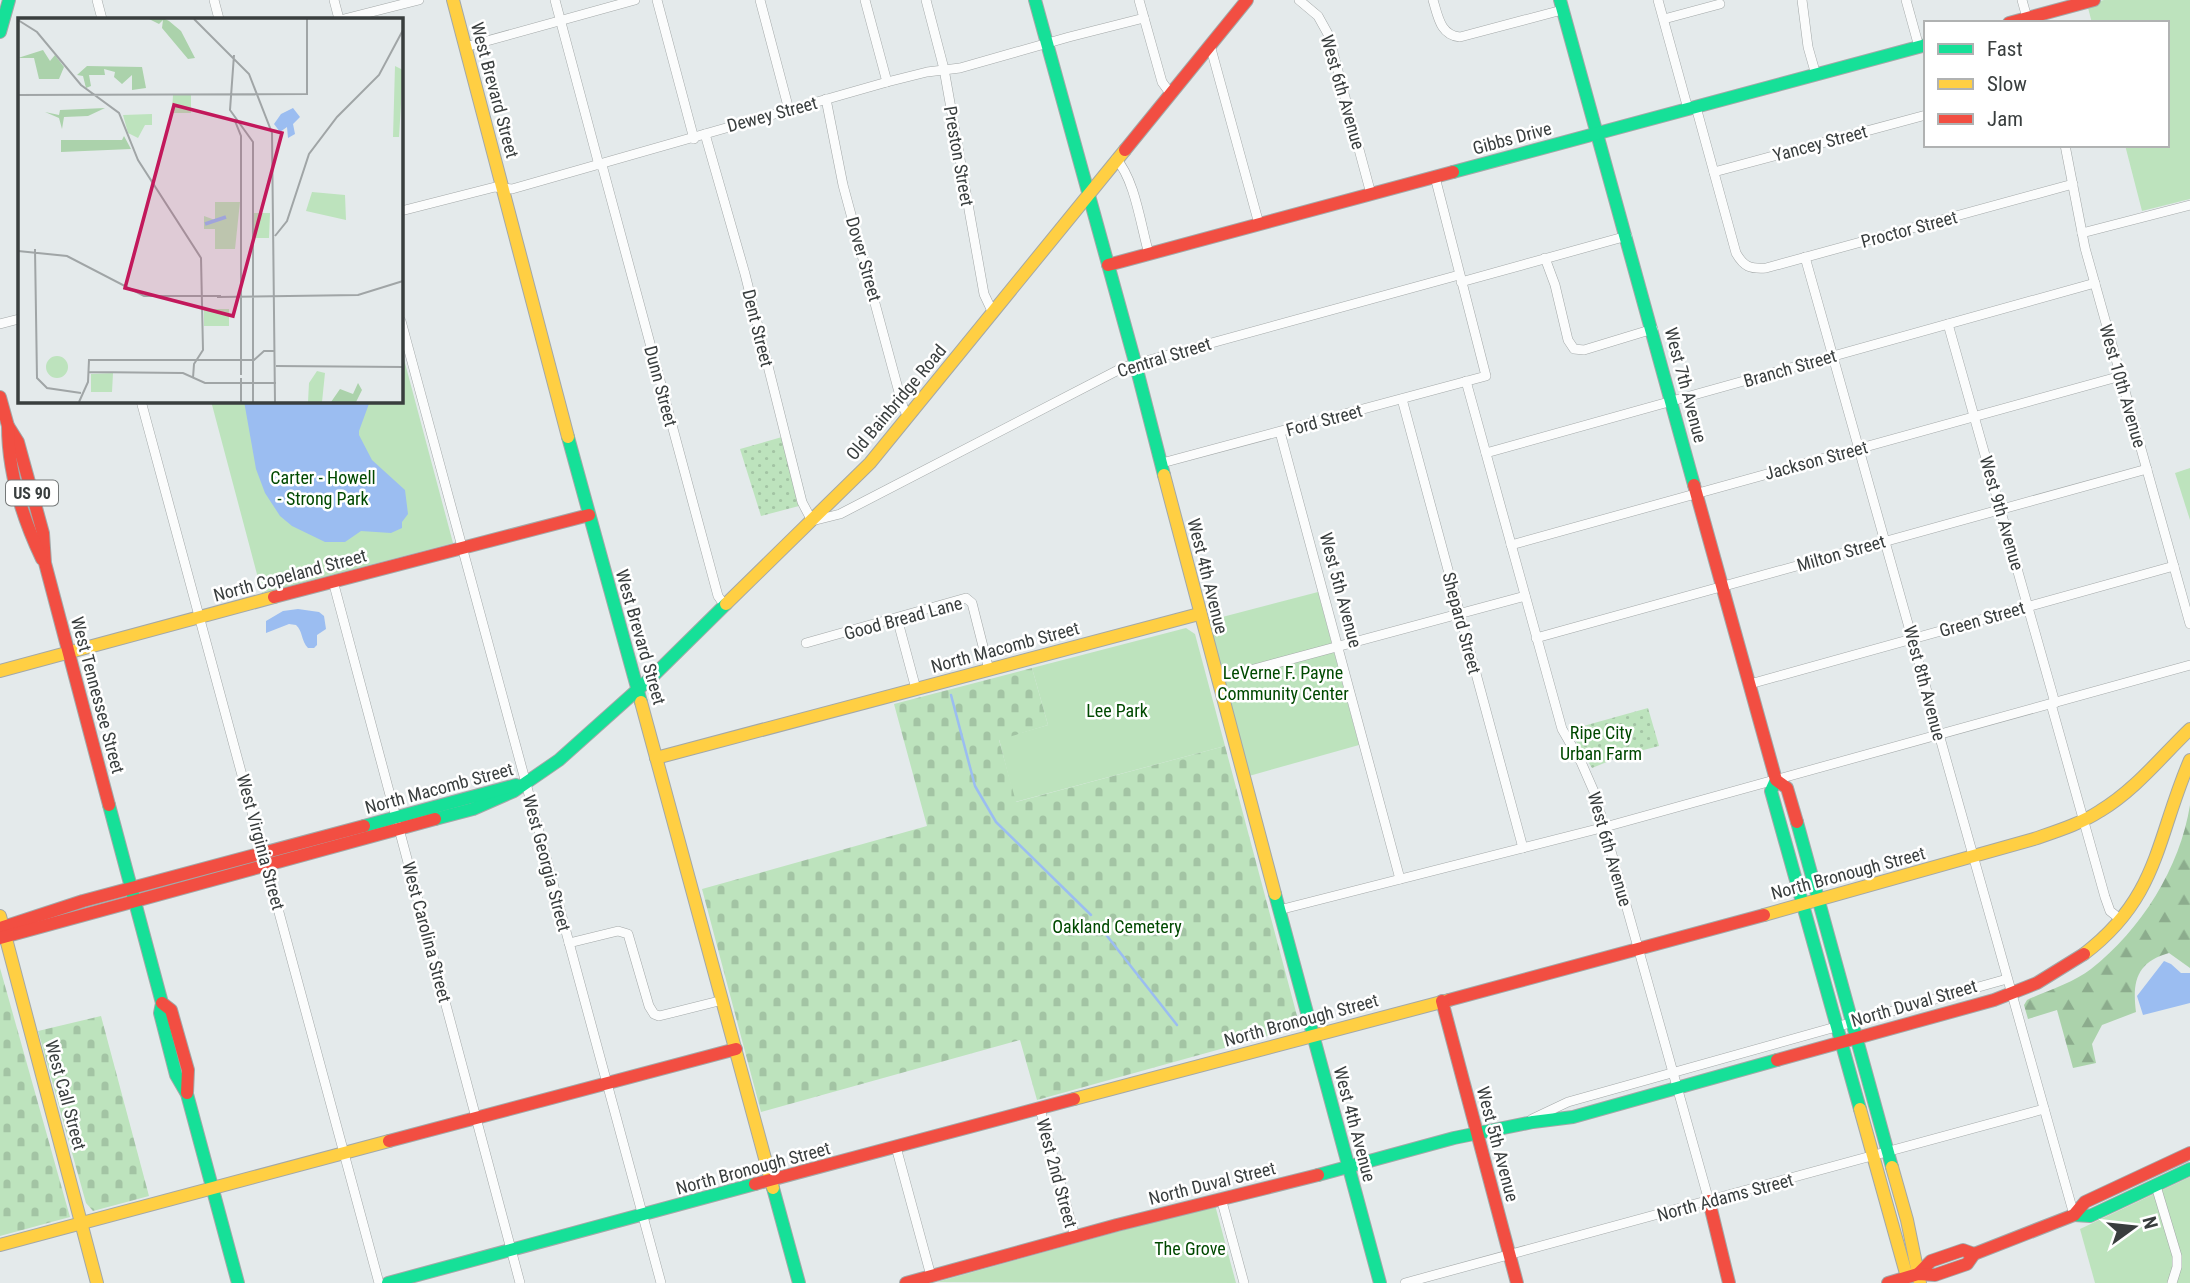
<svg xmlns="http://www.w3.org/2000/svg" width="2190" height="1283" font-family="'Roboto Condensed',sans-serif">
	<defs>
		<pattern id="forest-firs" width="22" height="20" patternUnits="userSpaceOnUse" patternTransform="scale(1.75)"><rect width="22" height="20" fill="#abd2ab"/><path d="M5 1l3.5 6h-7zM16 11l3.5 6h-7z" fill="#8cac8d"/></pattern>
		<pattern id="cemetery-stones" width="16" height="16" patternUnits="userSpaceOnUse" patternTransform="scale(1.75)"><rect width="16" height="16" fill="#bde3bd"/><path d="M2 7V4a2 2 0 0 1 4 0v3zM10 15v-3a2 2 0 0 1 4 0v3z" fill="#a3c4a4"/></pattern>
		<pattern id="garden-dots" width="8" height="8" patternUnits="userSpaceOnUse" patternTransform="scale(1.75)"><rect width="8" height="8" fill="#bde3bd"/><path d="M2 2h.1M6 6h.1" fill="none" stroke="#a3c4a4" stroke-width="1.8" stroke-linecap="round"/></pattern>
	</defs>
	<rect width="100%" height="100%" fill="#e4eaeb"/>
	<g fill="#bde3bd">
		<path d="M 2104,0 L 2190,0 L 2190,199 L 2142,211 L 2125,145 L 2167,145 L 2167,23 L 2092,23 L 2087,4 Z"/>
		<path d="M 401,348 L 453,543 L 262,593 L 211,401 L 401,401 Z"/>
		<path d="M 2190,468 L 2190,520 L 2175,473 Z"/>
		<path d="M 1318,592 L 1359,745 L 1249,776 L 1207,621 Z"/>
		<path d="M 1186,628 L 1195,634 L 1225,746 L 1015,802 L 999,739 L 1048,725 L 1032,668 Z"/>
		<path d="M 2190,1177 L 2190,1283 L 2095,1283 L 2080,1229 Z"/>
		<path d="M 1215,1205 L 1236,1283 L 937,1282 Z"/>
	</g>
	<path fill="url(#forest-firs)" d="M 2190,805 L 2190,968 L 2169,953 C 2137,962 2132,981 2136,1012 L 2102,1025 L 2092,1044 L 2096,1063 L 2073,1068 L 2057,1010 L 2028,1019 L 2024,1005 L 2027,1000 C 2046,991 2075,982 2091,969 C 2141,930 2180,868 2190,805 Z"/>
	<g fill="url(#cemetery-stones)">
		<path d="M 1032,668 L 1048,725 L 999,740 L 1016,802 L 1225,746 L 1300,1027 L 1037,1100 L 1020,1040 L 761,1112 L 702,889 L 927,826 L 894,704 Z"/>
		<path d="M 0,968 L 70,1217 L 0,1236 Z"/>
		<path d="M 101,1016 L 149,1196 L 93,1211 L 86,1203 L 38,1031 Z"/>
	</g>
	<g fill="url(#garden-dots)">
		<path d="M 782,437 L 799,506 L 761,516 L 740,449 Z"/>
		<path d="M 1648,708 L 1659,746 L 1624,755 L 1592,768 L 1569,730 Z"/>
	</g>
	<g fill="#9bbdf1">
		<path d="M 244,401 L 370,401 L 359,431 L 359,435 L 372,460 L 405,490 L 408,514 L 402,522 L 402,528 L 391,533 L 361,531 L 345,542 L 325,542 L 292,526 L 280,516 L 265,493 L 256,469 Z"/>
		<path d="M 298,609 L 319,612 L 324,616 L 326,629 L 317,635 L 317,645 L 314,648 L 308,648 C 301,641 303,631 296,625 L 289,624 L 266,633 L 266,621 L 283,611 Z"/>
		<path d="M 2164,961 L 2171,964 L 2181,973 L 2190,973 L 2190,1003 L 2143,1015 L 2137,996 Z"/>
	</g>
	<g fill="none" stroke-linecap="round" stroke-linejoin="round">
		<g stroke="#9bbdf1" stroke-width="2.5">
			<path d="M 951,695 L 975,786 L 996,822 L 1091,915"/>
			<path d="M 1100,927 L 1177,1025"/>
		</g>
		<defs>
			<g id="street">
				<path d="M 97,0 L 102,19"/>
				<path d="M 214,0 L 219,19"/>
				<path d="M 334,0 L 339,19"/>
				<path d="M 555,0 L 599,165"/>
				<path d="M 657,0 L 694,139"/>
				<path d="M 760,0 L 789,110"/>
				<path d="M 865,0 L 887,82"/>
				<path d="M 926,0 L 944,69 L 984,294 L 992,311"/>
				<path d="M 1139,0 L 1162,82 L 1170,93"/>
				<path d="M 1299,0 L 1318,16 L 1328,34 L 1371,194"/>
				<path d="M 1433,0 C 1438,16 1440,35 1460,37 L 1562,10"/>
				<path d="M 1658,0 L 1688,109"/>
				<path d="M 1802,0 L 1808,47 L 1816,75"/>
				<path d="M 1906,0 L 1919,47"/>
				<path d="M 2022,0 L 2027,18"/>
				<path d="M 344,19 L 419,0"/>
				<path d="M 1664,19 L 1720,4"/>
				<path d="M 1210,45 L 1259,224"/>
				<path d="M 465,47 L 635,0"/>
				<path d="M 826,99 L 843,185 L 903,407 L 908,417"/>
				<path d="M 1696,107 L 1736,253 C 1744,267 1750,269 1766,268 L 2073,184"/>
				<path d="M 705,134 L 745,274 L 802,502 L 812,521 L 840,514 L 1124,367 L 1459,275"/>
				<path d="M 2065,145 L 2085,248 L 2190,624"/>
				<path d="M 1116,159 C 1135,179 1141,227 1149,254"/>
				<path d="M 602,165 L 718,596 L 725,606"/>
				<path d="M 1714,172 L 1926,115"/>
				<path d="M 401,211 L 495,187 L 512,189 L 887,82 L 927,72 L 960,68 L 1069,37 L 1144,18"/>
				<path d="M 2082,233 L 2190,205"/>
				<path d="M 1805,257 L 2074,1215"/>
				<path d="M 1545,258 L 1555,285 L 1568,340 L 1574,349 L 1584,350 L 1653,329"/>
				<path d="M 1461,282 L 1627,236"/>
				<path d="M 401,321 L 661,1283"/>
				<path d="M 0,324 L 19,319"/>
				<path d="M 1948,324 L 2055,703"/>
				<path d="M 1466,381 L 1562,729 L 1581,762 L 1595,794 L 1709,1201"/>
				<path d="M 1402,399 L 1523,848"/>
				<path d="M 141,401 L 379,1283"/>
				<path d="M 1280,432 L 1400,879"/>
				<path d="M 1486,453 L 2095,283"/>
				<path d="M 1162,463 L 1486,376 L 1435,177"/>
				<path d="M 1511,545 L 2121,376"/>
				<path d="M 333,581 L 520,1283"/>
				<path d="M 897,618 L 916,689"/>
				<path d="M 1536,638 L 2147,469"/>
				<path d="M 806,643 L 966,598 L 972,603 L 989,670"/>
				<path d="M 1217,679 L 1525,596"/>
				<path d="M 1750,684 L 2174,566"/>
				<path d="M 2051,704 L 2105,897 L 2110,911 L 2120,919"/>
				<path d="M 1279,910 L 1605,827 L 2190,665"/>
				<path d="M 569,943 L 618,931 L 628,934 L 649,1006 L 654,1014 L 659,1016 L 723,1000"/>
				<path d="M 1040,1109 L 1075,1237"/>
				<path d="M 1532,1119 L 1568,1102 L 2007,979"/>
				<path d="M 896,1147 L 931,1276"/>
				<path d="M 2156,1186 L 2177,1256 L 2177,1267 L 2172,1283"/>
				<path d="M 1221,1198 L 1244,1283"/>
				<path d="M 1405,1283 L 2044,1109"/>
			</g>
			<g id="fast">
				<path d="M 1035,0 L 1135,362 L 1164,475"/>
				<path d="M 1560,0 L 1694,485"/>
				<path d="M 0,32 L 9,0"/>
				<path d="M 1453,172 L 1926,45"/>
				<path d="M 568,437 L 641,702"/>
				<path d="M 1776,780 L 1771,791 L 1860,1109"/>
				<path d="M 109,805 L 162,1003 L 160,1013 L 176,1075 L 187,1094 L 238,1283"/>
				<path d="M 435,819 L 473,809 L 514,791 L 559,760 L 654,675 L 726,604"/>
				<path d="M 1797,822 L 1892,1167"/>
				<path d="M 364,826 L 516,785"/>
				<path d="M 1275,894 L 1380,1283"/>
				<path d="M 1318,1175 L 1454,1138 L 1533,1122 L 1573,1117 L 1777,1060"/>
				<path d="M 773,1188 L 799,1283"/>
				<path d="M 2074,1215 L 2090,1216 L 2190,1169"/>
				<path d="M 388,1283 L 755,1184"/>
			</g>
			<g id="slow">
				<path d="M 453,0 L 568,437"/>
				<path d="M 1164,475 L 1275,894"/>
				<path d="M 726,604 L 870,463 L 1125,150"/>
				<path d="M 0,671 L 274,597"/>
				<path d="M 641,702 L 773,1188"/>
				<path d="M 656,758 L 1199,614"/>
				<path d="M 1764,915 L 2034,839 C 2057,831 2080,824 2100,811 C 2135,790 2161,757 2190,729"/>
				<path d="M 0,916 L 97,1283"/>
				<path d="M 2084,954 C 2159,897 2156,839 2190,760"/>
				<path d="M 1074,1099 L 1449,1000"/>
				<path d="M 1860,1109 L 1907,1277"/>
				<path d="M 1892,1167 L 1907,1220 L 1920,1283"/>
				<path d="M 0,1245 L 389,1141"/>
			</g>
			<g id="jam">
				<path d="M 2009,23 L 2094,0"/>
				<path d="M 1125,150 L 1247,0"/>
				<path d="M 1108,265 L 1453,172"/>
				<path d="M 0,397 L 8,426 L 18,442 L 43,533 L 45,563 L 109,805"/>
				<path d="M 8,426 C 8,472 22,517 42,559"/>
				<path d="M 1694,485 L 1776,780 L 1787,788 L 1797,822"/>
				<path d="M 274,597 L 589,515"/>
				<path d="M 0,928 L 83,901 L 364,826"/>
				<path d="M 0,938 L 435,819"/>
				<path d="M 1449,1000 L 1764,915"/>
				<path d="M 1442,1001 L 1517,1283"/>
				<path d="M 162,1003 L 171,1010 L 188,1070 L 187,1093"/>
				<path d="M 1777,1060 L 1994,1000 L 2037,983 L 2084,954"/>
				<path d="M 389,1141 L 736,1049"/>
				<path d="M 755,1184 L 1074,1099"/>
				<path d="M 1709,1201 L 1729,1283"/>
				<path d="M 1918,1274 L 1931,1261 L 1963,1250 L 1974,1254"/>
				<path d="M 906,1283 L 1117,1225 L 1318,1175"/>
				<path d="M 1888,1283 L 1918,1274 L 1935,1275 L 1967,1264 L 1974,1254 L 2074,1215 L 2085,1202 L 2190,1153"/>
			</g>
		</defs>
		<use href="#street" stroke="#a3a8a8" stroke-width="10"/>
		<use href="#fast" stroke="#a3a8a8" stroke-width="14"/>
		<use href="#slow" stroke="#a3a8a8" stroke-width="14"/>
		<use href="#jam" stroke="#a3a8a8" stroke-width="14"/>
		<use href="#street" stroke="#fbfcfc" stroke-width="9"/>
		<use href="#fast" stroke="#16e098" stroke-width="12"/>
		<use href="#slow" stroke="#ffcf43" stroke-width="12"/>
		<use href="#jam" stroke="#f24e42" stroke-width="12"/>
	</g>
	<g text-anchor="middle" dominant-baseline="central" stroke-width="5" stroke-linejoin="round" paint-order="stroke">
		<rect fill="#fff" stroke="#747878" stroke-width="2" x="6" y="480.5" width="52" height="25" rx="5"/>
		<g font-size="16" font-weight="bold" fill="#393e3e">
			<text x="32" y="493">US 90</text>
		</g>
		<g font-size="18" fill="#393e3e" stroke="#fff">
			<text transform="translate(495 90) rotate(75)">West Brevard Street</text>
			<text transform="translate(1343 92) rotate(74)">West 6th Avenue</text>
			<text transform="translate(772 114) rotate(-15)">Dewey Street</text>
			<text transform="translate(1512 138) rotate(-15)">Gibbs Drive</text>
			<text transform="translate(1820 143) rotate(-15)">Yancey Street</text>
			<text transform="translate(959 156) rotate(80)">Preston Street</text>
			<text transform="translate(1909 229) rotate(-15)">Proctor Street</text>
			<text transform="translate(864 259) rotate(74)">Dover Street</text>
			<text transform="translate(758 328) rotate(76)">Dent Street</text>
			<text transform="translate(1164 357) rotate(-17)">Central Street</text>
			<text transform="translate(1790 368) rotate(-16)">Branch Street</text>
			<text transform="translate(1686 385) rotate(75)">West 7th Avenue</text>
			<text transform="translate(661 386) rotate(75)">Dunn Street</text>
			<text transform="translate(2123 386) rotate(74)">West 10th Avenue</text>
			<text transform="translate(896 402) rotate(-50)">Old Bainbridge Road</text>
			<text transform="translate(1324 420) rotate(-15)">Ford Street</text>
			<text transform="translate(1816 460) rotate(-15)">Jackson Street</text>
			<text transform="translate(2002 513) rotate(74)">West 9th Avenue</text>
			<text transform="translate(1841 553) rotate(-16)">Milton Street</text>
			<text transform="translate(290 575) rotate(-15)">North Copeland Street</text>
			<text transform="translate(1208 576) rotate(76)">West 4th Avenue</text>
			<text transform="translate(1341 590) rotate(75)">West 5th Avenue</text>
			<text transform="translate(903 618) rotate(-15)">Good Bread Lane</text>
			<text transform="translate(1982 619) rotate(-16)">Green Street</text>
			<text transform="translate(1462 623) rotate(75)">Shepard Street</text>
			<text transform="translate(641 637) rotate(74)">West Brevard Street</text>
			<text transform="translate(1005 647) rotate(-15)">North Macomb Street</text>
			<text transform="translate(1925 683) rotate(75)">West 8th Avenue</text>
			<text transform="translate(98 695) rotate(75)">West Tennessee Street</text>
			<text transform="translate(439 788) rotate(-15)">North Macomb Street</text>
			<text transform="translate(261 842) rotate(75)">West Virginia Street</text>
			<text transform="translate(1610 849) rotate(74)">West 6th Avenue</text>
			<text transform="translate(547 863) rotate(75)">West Georgia Street</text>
			<text transform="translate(1848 873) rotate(-15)">North Bronough Street</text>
			<text transform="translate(427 932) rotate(75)">West Carolina Street</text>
			<text transform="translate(1914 1003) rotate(-16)">North Duval Street</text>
			<text transform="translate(1301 1020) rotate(-15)">North Bronough Street</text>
			<text transform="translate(66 1095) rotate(75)">West Call Street</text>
			<text transform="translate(1355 1124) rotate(75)">West 4th Avenue</text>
			<text transform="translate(1498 1144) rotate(75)">West 5th Avenue</text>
			<text transform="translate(753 1168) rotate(-15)">North Bronough Street</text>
			<text transform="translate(1057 1173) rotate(75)">West 2nd Street</text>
			<text transform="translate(1212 1183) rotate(-14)">North Duval Street</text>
			<text transform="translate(1725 1197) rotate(-15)">North Adams Street</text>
		</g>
		<g font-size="18" fill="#004900" stroke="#fff">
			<text x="323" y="477">Carter - Howell<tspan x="323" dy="21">- Strong Park</tspan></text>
			<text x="1283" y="672">LeVerne F. Payne<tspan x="1283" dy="21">Community Center</tspan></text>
			<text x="1117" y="710">Lee Park</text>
			<text x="1601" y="732">Ripe City<tspan x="1601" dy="21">Urban Farm</tspan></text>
			<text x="1117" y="926">Oakland Cemetery</text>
			<text x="1190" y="1248">The Grove</text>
		</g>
	</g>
	<g transform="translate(18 18)">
		<rect width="385" height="385" fill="#e4eaeb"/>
		<path d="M 377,48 L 385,52 L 381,119 L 375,119 ZM 155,77 L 173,77 L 173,95 L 154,95 ZM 294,174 L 327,177 L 328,202 L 288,193 ZM 235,195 L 252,195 L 251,220 L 235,220 ZM28 349a11 11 0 1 1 22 0a11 11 0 1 1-22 0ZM 299,353 L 307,355 L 304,384 L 290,384 L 291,365 ZM 95,355 L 94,374 L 73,374 L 73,356 Z" fill="#bde3bd"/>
		<path d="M 131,1 L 147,1 L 151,3 L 163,13 L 177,40 L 170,41 L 144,10 L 145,2 L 141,6 ZM 25,32 L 32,43 L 37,37 L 46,49 L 41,61 L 21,61 L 16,40 L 0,40 ZM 69,48 L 124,49 L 128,70 L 114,72 L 114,57 L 104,66 L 96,59 L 97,54 L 86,51 L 87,57 L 71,57 L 73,68 L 68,70 L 65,58 L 59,57 ZM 87,90 L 70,98 L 46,99 L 44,111 L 41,100 L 27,94 L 41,97 L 42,92 ZM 106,118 L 113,131 L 43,134 L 43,122 L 104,122 ZM 340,365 L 344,372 L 338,384 L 313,384 L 322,371 L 335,376 Z" fill="#abd2ab"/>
		<path d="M 134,96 L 134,107 L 127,107 L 120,120 L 110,115 L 105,97 ZM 197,184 L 222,184 L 217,231 L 197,231 L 197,211 L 186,211 L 186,198 L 197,202 ZM 186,291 L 211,291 L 211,308 L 186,308 Z" fill="#bde3bd"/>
		<path d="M 275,90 L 282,99 L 275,106 L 277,116 L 270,120 L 269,109 L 262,114 L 256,106 L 263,96 Z" fill="#9bbdf1"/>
		<path fill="none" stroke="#9bbdf1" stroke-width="3.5" d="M 187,206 L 208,199"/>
		<path fill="none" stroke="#a0a5a6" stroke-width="2" d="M 176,1 L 231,56 L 254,115 L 257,384M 0,2 L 19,14 L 63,67 L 101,95 L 120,142 L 183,240 L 185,332 L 176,346 L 175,360M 216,37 L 212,92 L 235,124 L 235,384M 0,77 L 289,76 L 289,1M 217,103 L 223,118 L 223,357M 257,218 L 269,203 L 291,136 L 319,99 L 361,57 L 385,12M 17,231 L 19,360 L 29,370 L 63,375M 0,233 L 49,238 L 126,278 L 203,278M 199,279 L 340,277 L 385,263M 258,348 L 385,349M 71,354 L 165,355 L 187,365 L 258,365M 223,360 L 223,384M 61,384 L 70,364 L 71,342 L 236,342 L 246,333 L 257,333"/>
		<path fill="#c2185b" fill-opacity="0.15" stroke="#c2185b" stroke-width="3.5" d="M 156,87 L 264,115 L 215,298 L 107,270 Z"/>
		<rect width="385" height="385" fill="none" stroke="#393e3e" stroke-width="3.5"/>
	</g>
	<rect x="1924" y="21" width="245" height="126" fill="#ffffff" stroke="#b0b2b2" stroke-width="2"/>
	<rect x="1938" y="44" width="35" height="10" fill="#16e098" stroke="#b0b2b2" stroke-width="2"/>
	<text x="1987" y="56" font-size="21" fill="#393e3e">Fast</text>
	<rect x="1938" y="79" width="35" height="10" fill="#ffcf43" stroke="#b0b2b2" stroke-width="2"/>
	<text x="1987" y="91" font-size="21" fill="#393e3e">Slow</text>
	<rect x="1938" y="114" width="35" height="10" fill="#f24e42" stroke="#b0b2b2" stroke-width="2"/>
	<text x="1987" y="126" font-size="21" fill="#393e3e">Jam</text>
	<g transform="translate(2134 1227) rotate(75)" stroke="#ffffff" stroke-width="5" paint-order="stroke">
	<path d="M0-5L12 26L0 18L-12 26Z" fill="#393e3e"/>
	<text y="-10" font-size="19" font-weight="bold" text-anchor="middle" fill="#393e3e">N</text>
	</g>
</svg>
